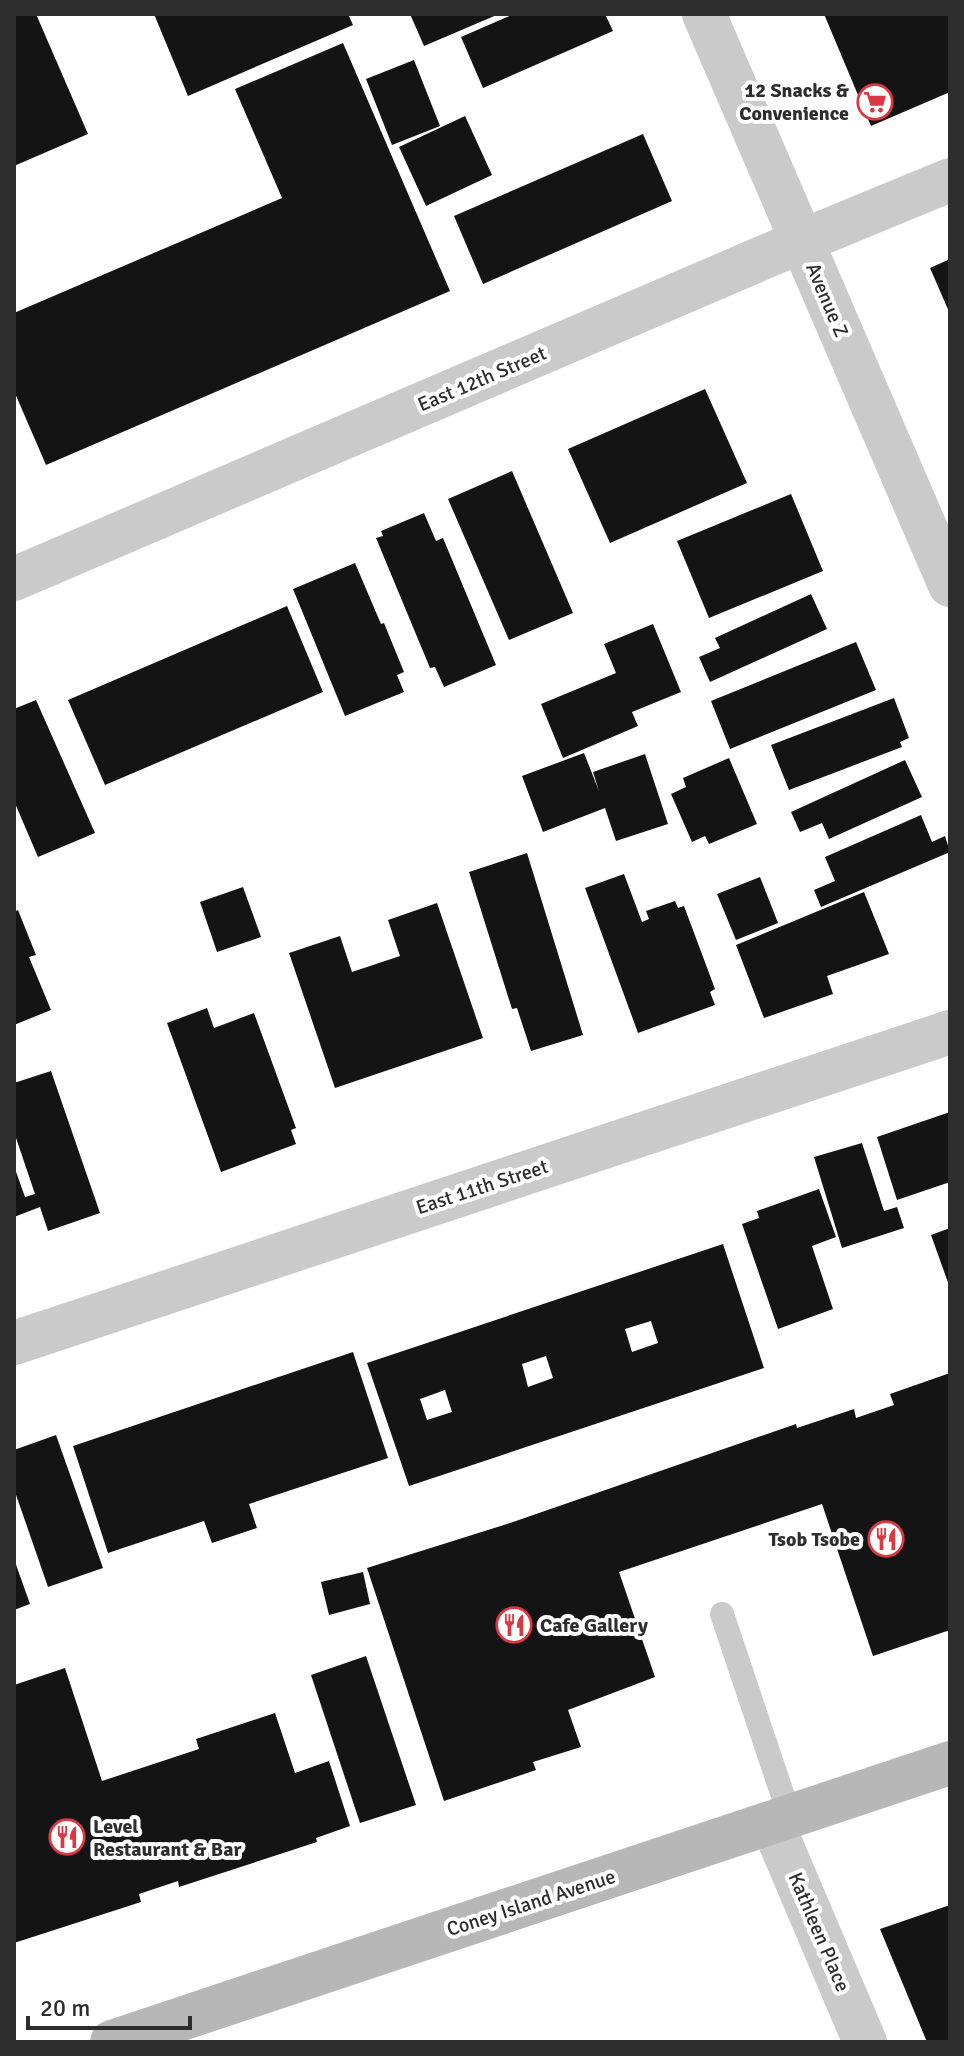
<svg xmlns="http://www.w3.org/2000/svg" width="964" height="2056" font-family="Signika,sans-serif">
	<rect width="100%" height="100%" fill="#fff"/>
	<g fill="#141414" fill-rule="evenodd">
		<path d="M 14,14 L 36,14 L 88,134 L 14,166 Z"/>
		<path d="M 154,14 L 348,14 L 353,25 L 188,96 Z"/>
		<path d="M 410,14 L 499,14 L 424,46 Z"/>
		<path d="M 514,14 L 605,14 L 613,31 L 483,88 L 461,37 Z"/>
		<path d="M 824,14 L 950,14 L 950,92 L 871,126 Z"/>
		<path d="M 343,43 L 450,291 L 46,465 L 14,391 L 14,313 L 282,198 L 235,89 Z"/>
		<path d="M 414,60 L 440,126 L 392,145 L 366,79 Z"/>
		<path d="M 465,116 L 492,175 L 426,206 L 399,147 Z"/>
		<path d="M 643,134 L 672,201 L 483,284 L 454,216 Z"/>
		<path d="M 950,259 L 950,314 L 930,268 Z"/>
		<path d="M 705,389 L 747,483 L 610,543 L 568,449 Z"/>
		<path d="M 512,471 L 573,613 L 509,640 L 448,499 Z"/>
		<path d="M 791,494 L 823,571 L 709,618 L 677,541 Z"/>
		<path d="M 424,513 L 436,541 L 443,538 L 496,665 L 444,687 L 435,667 L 430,668 L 376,538 L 383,536 L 381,531 Z"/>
		<path d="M 355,563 L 381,624 L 384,623 L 404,672 L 397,675 L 404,692 L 345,716 L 293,589 Z"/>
		<path d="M 811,594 L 827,629 L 710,682 L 699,657 L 720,648 L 715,638 Z"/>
		<path d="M 287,606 L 323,692 L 105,785 L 68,700 Z"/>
		<path d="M 653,624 L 681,692 L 632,712 L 638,726 L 563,758 L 541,704 L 616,673 L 604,644 Z"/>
		<path d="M 856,642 L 876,690 L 730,749 L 711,701 Z"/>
		<path d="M 894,698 L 909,738 L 900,742 L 902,747 L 789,790 L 771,745 Z"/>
		<path d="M 36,700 L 95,833 L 38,857 L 14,801 L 14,709 Z"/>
		<path d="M 584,753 L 599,791 L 593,772 L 645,754 L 668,824 L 616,841 L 605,808 L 543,832 L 522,776 Z"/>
		<path d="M 729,758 L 757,824 L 709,844 L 705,836 L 692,842 L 671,794 L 686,787 L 683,778 Z"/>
		<path d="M 905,760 L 922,797 L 829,839 L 822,823 L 800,832 L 791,812 Z"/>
		<path d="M 921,815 L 932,842 L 945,836 L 950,852 L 821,907 L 814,890 L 835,881 L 825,857 Z"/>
		<path d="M 527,853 L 583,1035 L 531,1051 L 517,1008 L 512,1009 L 469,872 Z"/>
		<path d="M 624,874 L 642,922 L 649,919 L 646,911 L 675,901 L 678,908 L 684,906 L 715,989 L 710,992 L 715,1005 L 638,1033 L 585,888 Z"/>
		<path d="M 760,877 L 778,923 L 736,940 L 717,894 Z"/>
		<path d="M 243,887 L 261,937 L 217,952 L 200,902 Z"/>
		<path d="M 864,892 L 889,954 L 827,976 L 833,994 L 764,1018 L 736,945 Z"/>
		<path d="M 437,903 L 483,1038 L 335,1088 L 289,953 L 340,936 L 352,972 L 400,956 L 388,920 Z"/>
		<path d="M 18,910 L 36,955 L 29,957 L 51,1010 L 14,1025 L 14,912 Z"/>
		<path d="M 207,1008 L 214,1028 L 254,1013 L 296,1128 L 291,1130 L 296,1144 L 221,1172 L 167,1023 Z"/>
		<path d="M 51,1071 L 100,1213 L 48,1231 L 40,1207 L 14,1217 L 14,1166 L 25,1197 L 35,1194 L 14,1132 L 14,1083 Z"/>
		<path d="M 950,1112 L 950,1182 L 897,1200 L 877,1137 Z"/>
		<path d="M 862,1143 L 884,1211 L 897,1207 L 904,1228 L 842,1248 L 814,1157 Z"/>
		<path d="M 819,1189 L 836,1237 L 812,1246 L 833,1309 L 778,1329 L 742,1224 L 759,1218 L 757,1211 Z"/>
		<path d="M 950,1228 L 950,1288 L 931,1235 Z"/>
		<path d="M 723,1244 L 764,1368 L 409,1486 L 367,1363 ZM 651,1321 L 658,1343 L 632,1352 L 625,1329 ZM 546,1356 L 553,1378 L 528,1387 L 522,1364 ZM 445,1390 L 452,1412 L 427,1420 L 420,1399 Z"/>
		<path d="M 353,1352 L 388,1458 L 249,1504 L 257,1528 L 212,1543 L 204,1521 L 108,1553 L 73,1446 Z"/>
		<path d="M 950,1373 L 950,1630 L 873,1656 L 822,1504 L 619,1572 L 655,1677 L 568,1710 L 581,1747 L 533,1762 L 536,1770 L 444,1801 L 367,1568 L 507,1524 L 796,1424 L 797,1428 L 854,1409 L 856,1418 L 894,1405 L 890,1394 Z"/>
		<path d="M 56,1435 L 103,1568 L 48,1587 L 14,1489 L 14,1450 Z"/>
		<path d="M 14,1559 L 30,1604 L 14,1610 Z"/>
		<path d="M 363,1572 L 370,1604 L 329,1615 L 321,1582 Z"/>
		<path d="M 366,1656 L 416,1805 L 360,1823 L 311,1675 Z"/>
		<path d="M 65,1668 L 102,1781 L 199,1749 L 196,1739 L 275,1713 L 295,1773 L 329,1761 L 350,1826 L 316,1838 L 317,1842 L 179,1887 L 178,1881 L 139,1894 L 141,1902 L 14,1943 L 14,1685 Z"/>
		<path d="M 950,1905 L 950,2042 L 927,2042 L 880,1929 Z"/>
	</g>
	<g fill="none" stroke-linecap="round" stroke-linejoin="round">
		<path stroke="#cacaca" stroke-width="24" d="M 722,1614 L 790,1817"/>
		<g stroke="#cacaca" stroke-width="44">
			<path d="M 14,579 L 802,241"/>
			<path d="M 14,1343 L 950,1032"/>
			<path d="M 772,1823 L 865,2042"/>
		</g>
		<g stroke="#cacaca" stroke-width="44">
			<path d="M 704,14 L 950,585"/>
			<path d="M 802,241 L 950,180"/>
		</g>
		<path stroke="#b7b7b7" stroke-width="44" d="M 112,2042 L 950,1763"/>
	</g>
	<defs>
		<symbol id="supermarket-ring" viewBox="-11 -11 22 22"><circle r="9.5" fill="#fff" stroke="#db3844" stroke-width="1.5"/><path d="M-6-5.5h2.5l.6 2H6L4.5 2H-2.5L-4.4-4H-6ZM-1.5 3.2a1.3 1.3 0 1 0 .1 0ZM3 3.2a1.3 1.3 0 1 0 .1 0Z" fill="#db3844"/></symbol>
		<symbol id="restaurant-ring" viewBox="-11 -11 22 22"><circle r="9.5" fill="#fff" stroke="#db3844" stroke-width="1.5"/><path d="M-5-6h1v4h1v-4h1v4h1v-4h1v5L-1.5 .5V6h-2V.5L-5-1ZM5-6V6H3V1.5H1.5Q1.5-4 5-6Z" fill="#db3844"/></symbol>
	</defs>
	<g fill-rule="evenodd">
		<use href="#supermarket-ring" x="855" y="82" width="40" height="40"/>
		<use href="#restaurant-ring" x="866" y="1519" width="40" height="40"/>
		<use href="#restaurant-ring" x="494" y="1605" width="40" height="40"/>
		<use href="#restaurant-ring" x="47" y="1817" width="40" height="40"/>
	</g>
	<g text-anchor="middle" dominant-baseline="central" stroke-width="8" stroke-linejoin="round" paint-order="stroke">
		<g font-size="20" font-weight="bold" fill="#2d2d2d" stroke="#fff" text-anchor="end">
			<text x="849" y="90">12 Snacks &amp;<tspan x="849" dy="23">Convenience</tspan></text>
			<text x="860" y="1539">Tsob Tsobe</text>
			<text x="540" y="1625" text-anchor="start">Cafe Gallery</text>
			<text x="93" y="1826" text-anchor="start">Level<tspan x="93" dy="23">Restaurant &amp; Bar</tspan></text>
		</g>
		<g font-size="20" fill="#2d2d2d" stroke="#fff">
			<text transform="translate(827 300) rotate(67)">Avenue Z</text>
			<text transform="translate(482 379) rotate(-23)">East 12th Street</text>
			<text transform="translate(482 1187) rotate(-18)">East 11th Street</text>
			<text transform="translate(531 1903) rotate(-18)">Coney Island Avenue</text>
			<text transform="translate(819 1932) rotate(67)">Kathleen Place</text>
		</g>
	</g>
	<rect width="964" height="2056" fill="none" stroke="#2d2d2d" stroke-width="32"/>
	<path d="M28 2016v12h162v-12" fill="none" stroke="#2d2d2d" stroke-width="4"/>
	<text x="40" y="2016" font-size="24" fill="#2d2d2d" stroke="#ffffff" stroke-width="6" paint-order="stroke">20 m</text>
</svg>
